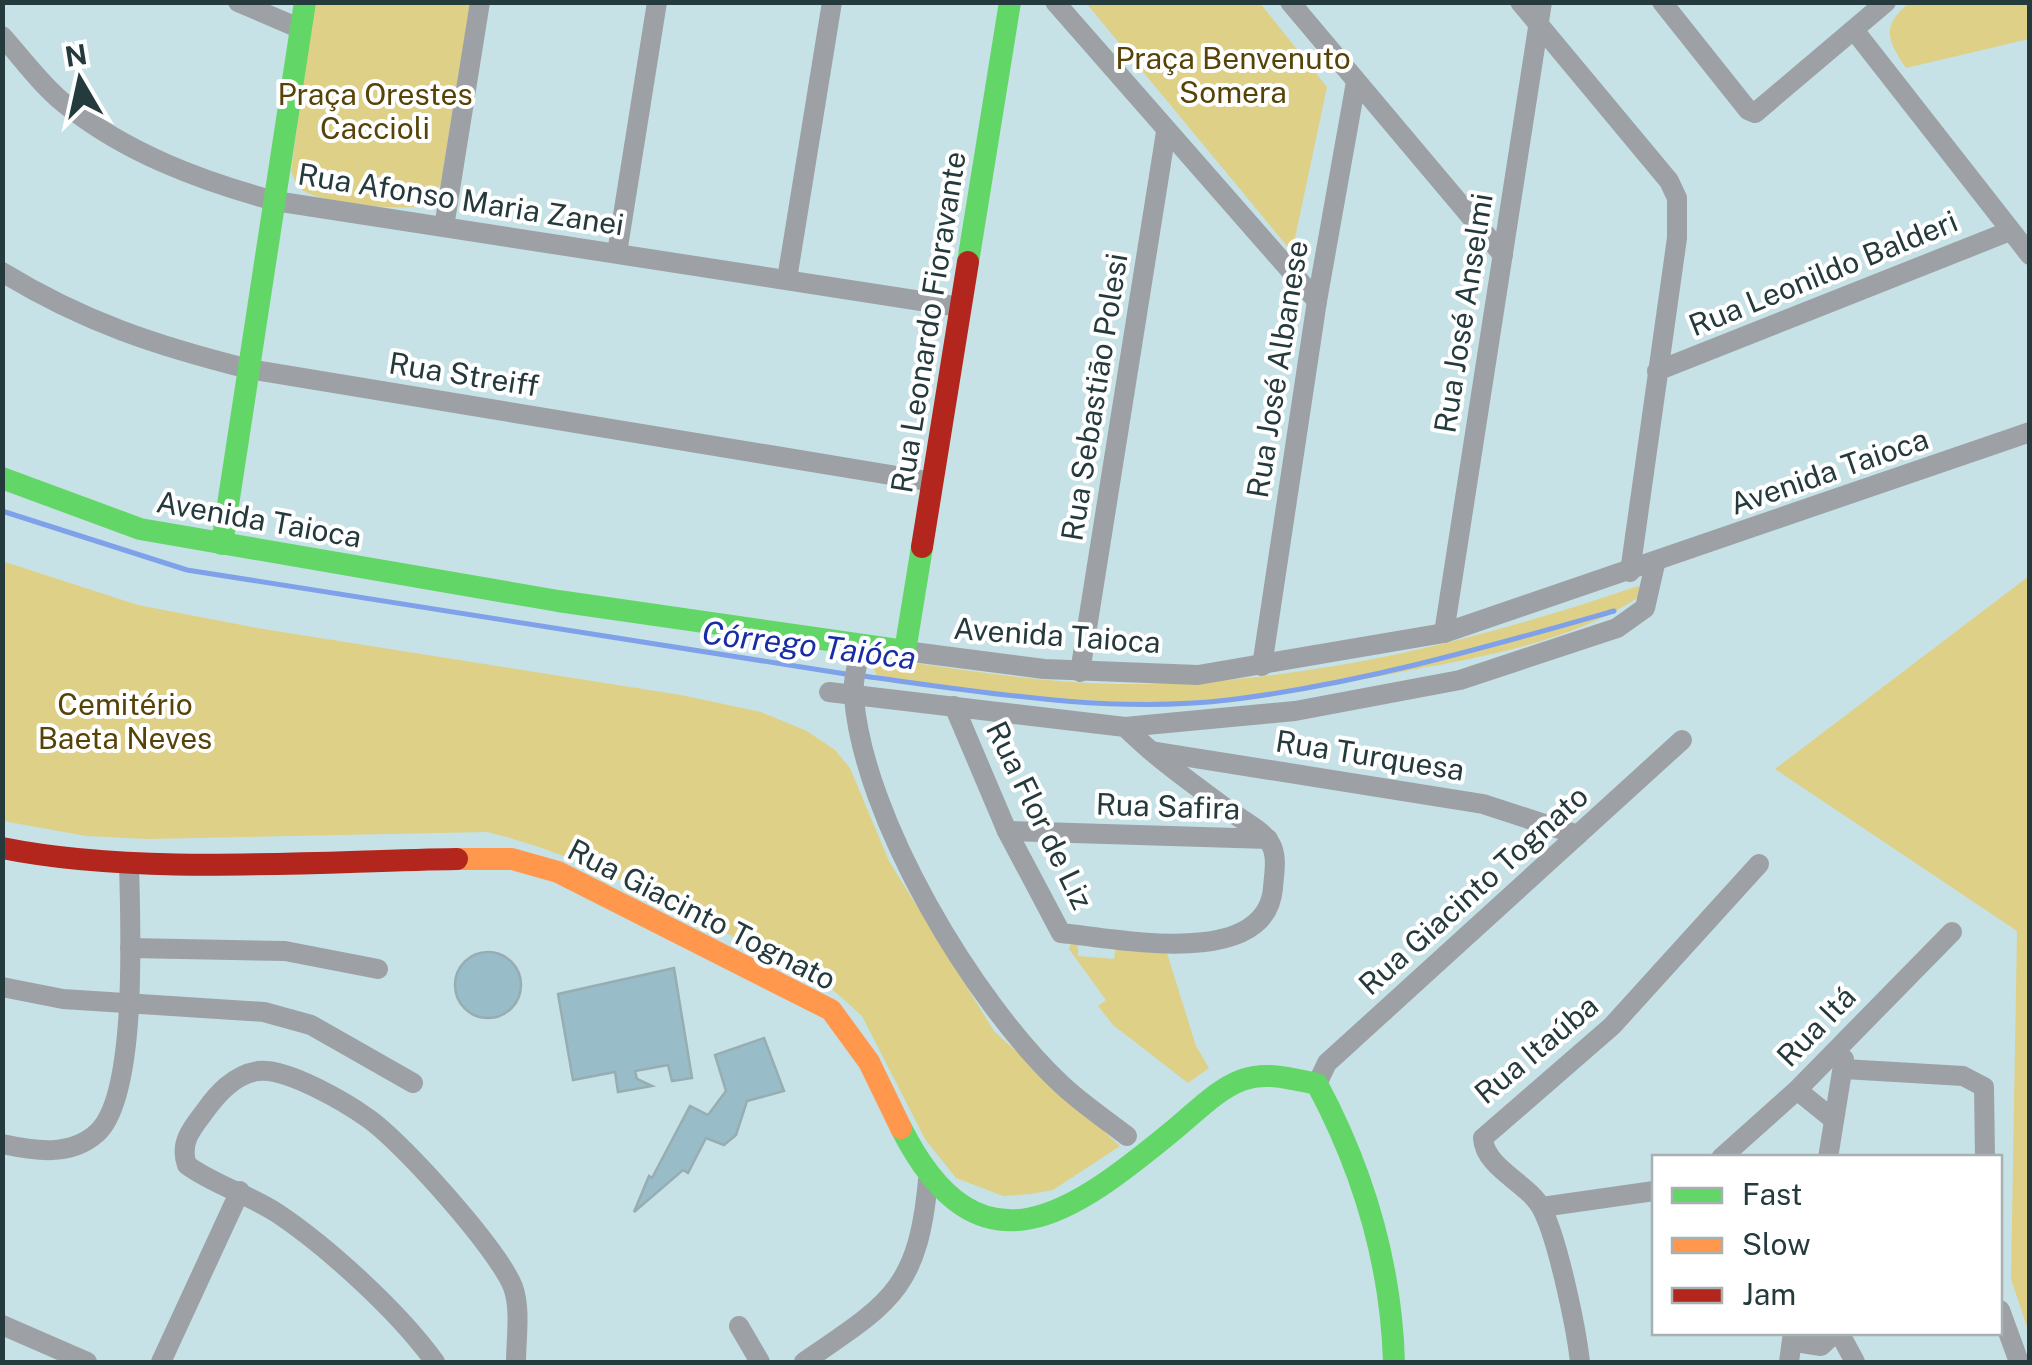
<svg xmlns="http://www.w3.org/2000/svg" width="2032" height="1365" font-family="'Public Sans',sans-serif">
	<rect width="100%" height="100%" fill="#c6e2e6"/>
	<g fill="#dfd088">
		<path d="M 314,3 L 470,3 L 441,184 L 425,205 C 406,212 322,203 304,191 C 297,187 294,179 291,171 Z"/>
		<path d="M 1086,3 L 1260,3 L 1327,87 L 1292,252 Z"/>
		<path d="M 1909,3 L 2029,3 L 2029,39 L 1906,68 C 1887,40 1881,26 1909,3 Z"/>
		<path d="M 2,561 L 138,605 L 263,629 L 681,695 L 761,712 L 807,731 L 835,750 L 850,768 L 889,861 L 994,1031 L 1120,1146 L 1053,1190 L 1031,1194 L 1003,1196 L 956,1178 L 925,1139 L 862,1016 L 832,989 C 721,933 608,861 487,832 L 148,839 L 86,836 L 3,821 Z"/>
		<path d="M 2029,576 L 2029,1333 L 2011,1279 L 2017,931 L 1775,769 Z"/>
		<path d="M 1638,586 L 1642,595 C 1580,637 1499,654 1427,667 C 1341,684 1252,701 1164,702 C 1067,703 972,691 877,675 L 874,670 L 876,662 L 885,659 C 962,669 1040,683 1118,684 C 1296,686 1471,643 1638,586 Z"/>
		<path d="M 1071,943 L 1078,943 L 1078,956 L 1114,959 L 1116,946 L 1166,950 L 1196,1046 L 1209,1068 L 1188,1083 L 1113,1025 L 1098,1006 L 1106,1000 L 1069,949 Z"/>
	</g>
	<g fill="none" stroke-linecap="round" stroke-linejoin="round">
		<g stroke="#7fa1ea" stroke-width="5">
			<path d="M 2,511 L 187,570 L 852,675"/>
			<path d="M 863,676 C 982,692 1108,714 1228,700 C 1360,684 1487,647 1614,611"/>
		</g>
	</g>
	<g fill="#98bdc8" stroke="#98adb2" stroke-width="2.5">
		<circle cx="488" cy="985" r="33"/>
		<path d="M 674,968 L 692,1078 L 672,1081 L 668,1065 L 635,1071 L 637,1079 L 652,1086 L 618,1092 L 615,1072 L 573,1080 L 558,994 Z"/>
		<path d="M 764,1038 L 784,1091 L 747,1101 L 736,1135 L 724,1145 L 706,1138 L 688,1173 L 683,1170 L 634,1212 L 649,1176 L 652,1178 L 690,1106 L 708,1115 L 726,1091 L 715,1055 Z"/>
	</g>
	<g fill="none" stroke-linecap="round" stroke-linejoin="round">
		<g stroke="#9da1a6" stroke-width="20">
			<path d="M 238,2 L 301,29"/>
			<path d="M 1055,2 L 1317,301"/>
			<path d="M 1290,2 L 1503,255"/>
			<path d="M 1520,2 L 1669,181 L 1677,198 L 1677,238 L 1630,572"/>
			<path d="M 1662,2 L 1748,110 L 1755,113 L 1886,2"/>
			<path d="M 1854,30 L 2030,255"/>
			<path d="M 2,36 C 22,58 42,86 65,104 C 126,153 201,181 275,201 L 960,307"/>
			<path d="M 444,227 L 480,2"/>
			<path d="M 617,253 L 657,2"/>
			<path d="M 2,272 C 84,322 157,346 249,369 L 933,482"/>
			<path d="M 787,279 L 832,2"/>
			<path d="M 1657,371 L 2010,231"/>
			<path d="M 1444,633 L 1542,2"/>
			<path d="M 862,645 C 858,662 852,680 854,698 C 864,819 972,1000 1061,1084 C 1081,1103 1105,1119 1127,1136"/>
			<path d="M 905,651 L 1044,669 L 1198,675 L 1444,633 L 2030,432"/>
			<path d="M 1262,666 L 1317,301 L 1356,82"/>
			<path d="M 1080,672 L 1166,132"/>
			<path d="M 829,692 L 1125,727 L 1295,711 L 1460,680 L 1617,628 L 1645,608 L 1655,564"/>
			<path d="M 954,706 L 1007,831 L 1061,933 C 1114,938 1266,971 1273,888 C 1274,873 1278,856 1270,843 C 1261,829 1240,819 1227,809 C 1192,783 1156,758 1125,727"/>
			<path d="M 1151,751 L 1483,804 L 1578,835"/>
			<path d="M 1007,831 L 1268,839"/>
			<path d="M 130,948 L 285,951 L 378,969"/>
			<path d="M 2,987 L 63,999 L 264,1012 L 311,1025 L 413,1083"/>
			<path d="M 1844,1069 L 1963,1076 L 1984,1087 L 1985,1158"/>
			<path d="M 1317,1084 L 1327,1063 L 1682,740"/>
			<path d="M 1797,1090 L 1834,1120"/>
			<path d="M 2,1144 C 35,1151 70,1157 97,1133 C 139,1095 130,919 129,862"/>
			<path d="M 1721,1158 L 1797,1090 L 1952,932"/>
			<path d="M 1828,1158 L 1844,1059"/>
			<path d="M 1542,1207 L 1654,1191"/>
			<path d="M 2000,1310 L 2019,1362"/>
			<path d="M 2,1325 L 87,1362"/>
			<path d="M 739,1326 L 760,1362"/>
			<path d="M 1795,1332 L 1802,1343 L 1821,1346 L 1836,1332"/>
			<path d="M 1839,1332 L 1855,1362"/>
			<path d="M 161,1362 L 240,1191"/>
			<path d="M 435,1362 C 399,1312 328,1247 277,1213 C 248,1194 214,1185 187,1165 C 179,1143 192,1128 205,1111 C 218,1093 234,1075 258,1071 C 286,1067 347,1103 369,1119 C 403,1143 498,1249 513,1287 C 521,1309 516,1339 516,1362"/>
			<path d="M 804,1362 C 890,1303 918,1290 928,1180"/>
			<path d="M 1580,1362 C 1576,1327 1558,1240 1542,1209 C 1529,1183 1485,1169 1483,1138 L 1612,1026 L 1759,864"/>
			<path d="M 1789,1362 L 1793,1332"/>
		</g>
		<g stroke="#63d668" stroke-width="22">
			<path d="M 968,262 L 1010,2"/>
			<path d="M 2,478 L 140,529 L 558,601 L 905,651 L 922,547"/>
			<path d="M 222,544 L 305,2"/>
			<path d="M 901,1128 C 980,1284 1073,1213 1175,1129 C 1196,1112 1216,1090 1242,1080 C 1267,1071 1292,1079 1317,1084 C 1364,1172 1391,1262 1394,1362"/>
		</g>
		<path stroke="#ff974d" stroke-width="22" d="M 457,859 L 512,859 L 558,872 L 831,1010 L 869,1062 L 901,1128"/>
		<g stroke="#b3261e" stroke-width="22">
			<path d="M 922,547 L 968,262"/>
			<path d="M 2,848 C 141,876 314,861 457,859"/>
		</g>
	</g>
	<g text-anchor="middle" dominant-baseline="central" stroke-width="8" stroke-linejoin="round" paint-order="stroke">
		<g font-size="30" fill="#574308" stroke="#fff">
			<text x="1233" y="58">Praça Benvenuto<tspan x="1233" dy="34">Somera</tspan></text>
			<text x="375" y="94">Praça Orestes<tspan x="375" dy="34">Caccioli</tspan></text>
			<text x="125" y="704">Cemitério<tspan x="125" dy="34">Baeta Neves</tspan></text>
		</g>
		<g font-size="30" fill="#253a3d" stroke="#fff">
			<text transform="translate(461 199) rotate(9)">Rua Afonso Maria Zanei</text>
			<text transform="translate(1823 273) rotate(-22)">Rua Leonildo Balderi</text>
			<text transform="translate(1463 313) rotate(-81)">Rua José Anselmi</text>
			<text transform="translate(928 322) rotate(-81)">Rua Leonardo Fioravante</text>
			<text transform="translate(1277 369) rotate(-81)">Rua José Albanese</text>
			<text transform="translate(464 374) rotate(9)">Rua Streiff</text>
			<text transform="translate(1094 397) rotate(-81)">Rua Sebastião Polesi</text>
			<text transform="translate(1829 471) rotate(-19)">Avenida Taioca</text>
			<text transform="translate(259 519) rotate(10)">Avenida Taioca</text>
			<text transform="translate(1057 635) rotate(4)">Avenida Taioca</text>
			<text transform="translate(1370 755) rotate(9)">Rua Turquesa</text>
			<text transform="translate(1168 806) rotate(2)">Rua Safira</text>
			<text transform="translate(1040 815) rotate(64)">Rua Flor de Liz</text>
			<text transform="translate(1473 890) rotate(-42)">Rua Giacinto Tognato</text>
			<text transform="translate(702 914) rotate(27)">Rua Giacinto Tognato</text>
			<text transform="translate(1816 1026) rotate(-46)">Rua Itá</text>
			<text transform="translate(1536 1049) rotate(-40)">Rua Itaúba</text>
		</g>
		<g font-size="32" font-style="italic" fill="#192ea5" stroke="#fff">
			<text transform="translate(809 645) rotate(7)">Córrego Taióca</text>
		</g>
	</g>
	<rect width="2032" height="1365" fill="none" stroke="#253a3d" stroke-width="10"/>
	<rect x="1652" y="1155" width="350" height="180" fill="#ffffff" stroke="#a8b0b1" stroke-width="2.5"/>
	<rect x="1672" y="1188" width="50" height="15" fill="#63d668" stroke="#a8b0b1" stroke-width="2.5"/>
	<text x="1742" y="1205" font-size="30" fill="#253a3d">Fast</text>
	<rect x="1672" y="1238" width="50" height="15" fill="#ff974d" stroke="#a8b0b1" stroke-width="2.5"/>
	<text x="1742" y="1255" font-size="30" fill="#253a3d">Slow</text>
	<rect x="1672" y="1288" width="50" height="15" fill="#b3261e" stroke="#a8b0b1" stroke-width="2.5"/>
	<text x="1742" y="1305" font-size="30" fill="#253a3d">Jam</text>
	<g transform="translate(80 80) rotate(351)" stroke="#ffffff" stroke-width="8" paint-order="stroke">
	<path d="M0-8L18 38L0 25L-18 38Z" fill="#253a3d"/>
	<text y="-15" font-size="28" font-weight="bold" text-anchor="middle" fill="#253a3d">N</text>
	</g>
</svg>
